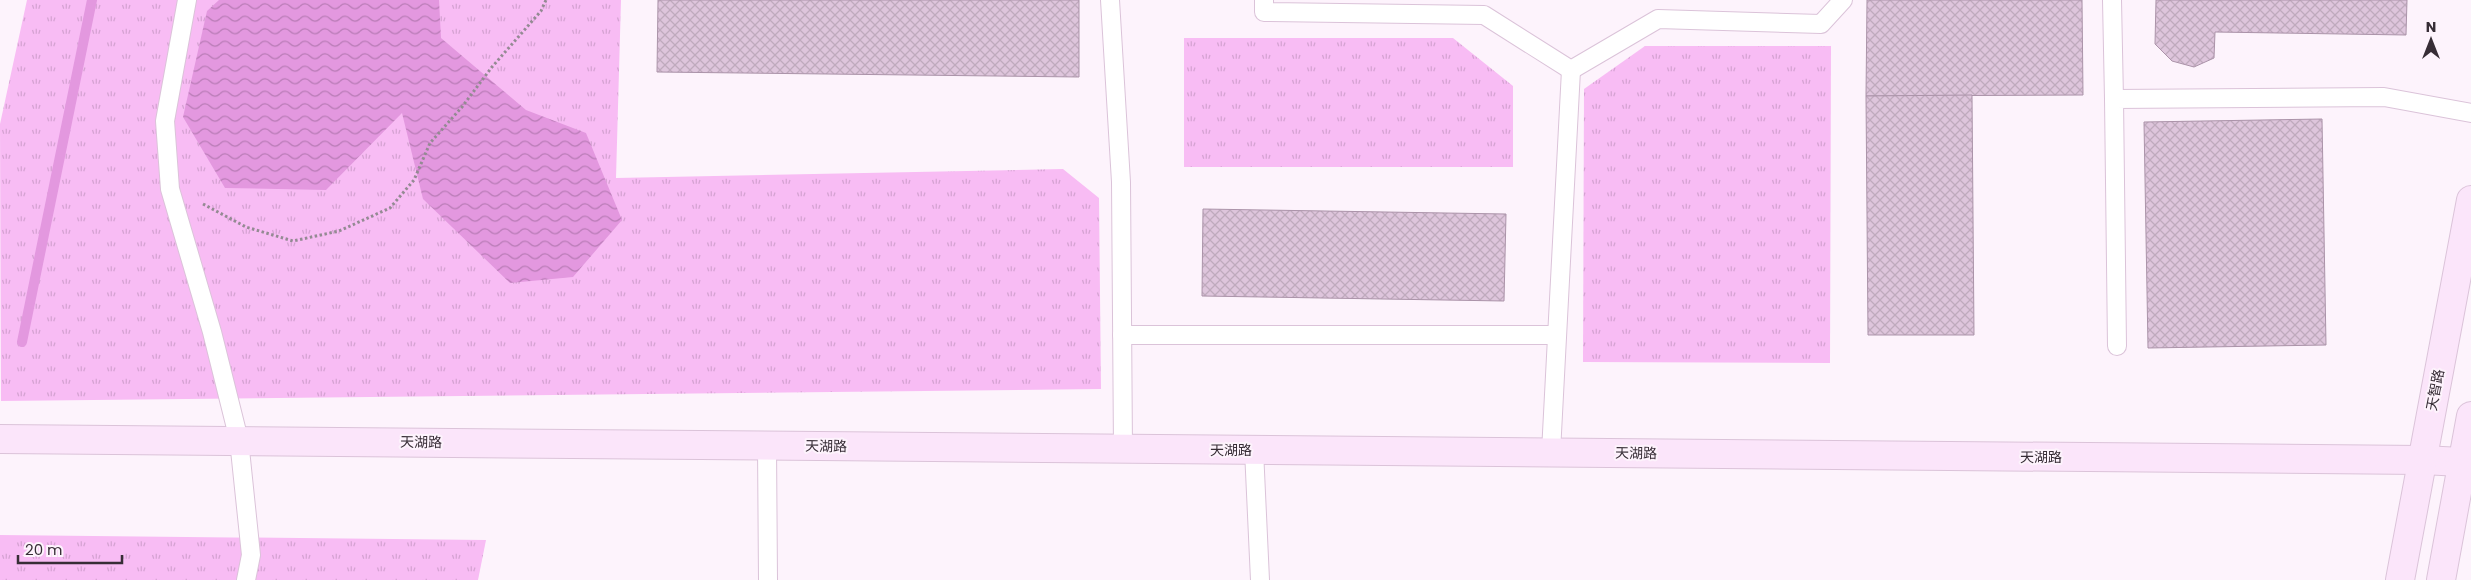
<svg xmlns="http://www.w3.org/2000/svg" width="2471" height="580" font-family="Poppins,'Noto Sans SC',sans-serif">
	<defs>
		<pattern id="grass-tufts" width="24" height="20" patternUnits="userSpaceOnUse" patternTransform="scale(1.25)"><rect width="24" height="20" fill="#f8bcf4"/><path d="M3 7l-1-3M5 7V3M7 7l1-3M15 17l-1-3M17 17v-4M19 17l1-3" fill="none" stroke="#d5a2d2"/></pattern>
		<pattern id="water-waves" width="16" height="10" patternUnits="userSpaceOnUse" patternTransform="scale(1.25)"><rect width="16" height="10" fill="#e398df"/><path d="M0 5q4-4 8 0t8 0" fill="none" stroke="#b97cb6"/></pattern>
		<pattern id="building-cross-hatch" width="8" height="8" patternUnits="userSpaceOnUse" patternTransform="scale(1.25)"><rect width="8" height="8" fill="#dec5dc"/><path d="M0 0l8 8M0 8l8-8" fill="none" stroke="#bfaabd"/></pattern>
	</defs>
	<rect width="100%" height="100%" fill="#fdf3fc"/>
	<g fill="url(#grass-tufts)">
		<path d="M 27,0 L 621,0 L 616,178 L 1063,169 L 1099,198 L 1101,389 L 1,401 L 0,124 Z"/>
		<path d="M 1184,38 L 1453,38 L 1513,86 L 1513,167 L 1184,167 Z"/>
		<path d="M 1645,46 L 1831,46 L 1830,363 L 1583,362 L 1584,89 Z"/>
		<path d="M 0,535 L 486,540 L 478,580 L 0,580 Z"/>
	</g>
	<path fill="url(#water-waves)" d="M 219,0 L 439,0 L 441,38 L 526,110 L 586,133 L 622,220 L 573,277 L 510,283 L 423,199 L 402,113 L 326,190 L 225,188 L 183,117 L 207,11 Z"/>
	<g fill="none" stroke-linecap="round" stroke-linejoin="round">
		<path stroke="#e398df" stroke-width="10" d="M 22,342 L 92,0"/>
	</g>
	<g fill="url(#building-cross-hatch)" stroke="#ab93a9">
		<path d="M 658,0 L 1079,0 L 1079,77 L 657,72 Z"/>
		<path d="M 1867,0 L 2082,0 L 2083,95 L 1866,96 Z"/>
		<path d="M 2156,0 L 2407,0 L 2406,35 L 2215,32 L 2214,58 L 2194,67 L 2172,61 L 2155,44 Z"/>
		<path d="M 1972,95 L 1974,335 L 1868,335 L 1866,96 Z"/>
		<path d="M 2322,119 L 2326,345 L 2148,348 L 2144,122 Z"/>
		<path d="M 1203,209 L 1506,214 L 1504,301 L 1202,296 Z"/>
	</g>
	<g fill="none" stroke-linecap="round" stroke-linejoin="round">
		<defs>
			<g id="lane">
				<path d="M 187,0 L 165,121 L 170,189 L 212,332 L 239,440 L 251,555 L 246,580"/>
				<path d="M 1110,0 L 1121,182 L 1123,449"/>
				<path d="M 1264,0 L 1264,12 L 1484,15 L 1571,70"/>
				<path d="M 2112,0 L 2114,99"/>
				<path d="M 1571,70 L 1658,19 L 1821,24 L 1843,0"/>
				<path d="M 1122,335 L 1557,335"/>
				<path d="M 2117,346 L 2114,99 L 2384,97 L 2471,113"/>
				<path d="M 767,446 L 768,580"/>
				<path d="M 1254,450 L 1260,580"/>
				<path d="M 1551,452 L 1571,70"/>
			</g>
			<g id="secondary">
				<path d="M 0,439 L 2422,460 L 2462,462"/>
				<path d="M 2400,580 L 2471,200"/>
				<path d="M 2441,580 L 2471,416"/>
			</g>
		</defs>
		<use href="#lane" stroke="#dbc3d9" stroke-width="20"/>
		<use href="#secondary" stroke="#dbc3d9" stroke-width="30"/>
		<path stroke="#948a93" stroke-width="3" stroke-dasharray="2.5 2.5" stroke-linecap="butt" d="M 203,204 L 246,227 L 293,241 L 339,231 L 390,208 L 414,180 L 430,143 L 462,107 L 492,67 L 541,11 L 546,0"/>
		<use href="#lane" stroke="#fff" stroke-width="18"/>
		<use href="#secondary" stroke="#fbe5fa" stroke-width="28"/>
	</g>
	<g text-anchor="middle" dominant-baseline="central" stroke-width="4" stroke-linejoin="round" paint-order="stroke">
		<g font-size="14" fill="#372d36" stroke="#fdf3fc">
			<text transform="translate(2435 390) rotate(-79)">天智路</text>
			<text transform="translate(421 442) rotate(1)">天湖路</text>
			<text transform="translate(826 446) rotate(1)">天湖路</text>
			<text x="1231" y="450">天湖路</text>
			<text transform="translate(1636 453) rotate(1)">天湖路</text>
			<text x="2041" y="457">天湖路</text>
		</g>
	</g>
	<g transform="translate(2431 40)" stroke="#fdf3fc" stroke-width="4" paint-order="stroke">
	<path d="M0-4L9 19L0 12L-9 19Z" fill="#372d36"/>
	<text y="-8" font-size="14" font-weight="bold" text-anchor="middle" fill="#372d36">N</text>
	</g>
	<path d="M18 555v8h104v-8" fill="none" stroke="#372d36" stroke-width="2.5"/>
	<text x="25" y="555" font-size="15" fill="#372d36" stroke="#fdf3fc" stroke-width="4" paint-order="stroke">20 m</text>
</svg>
